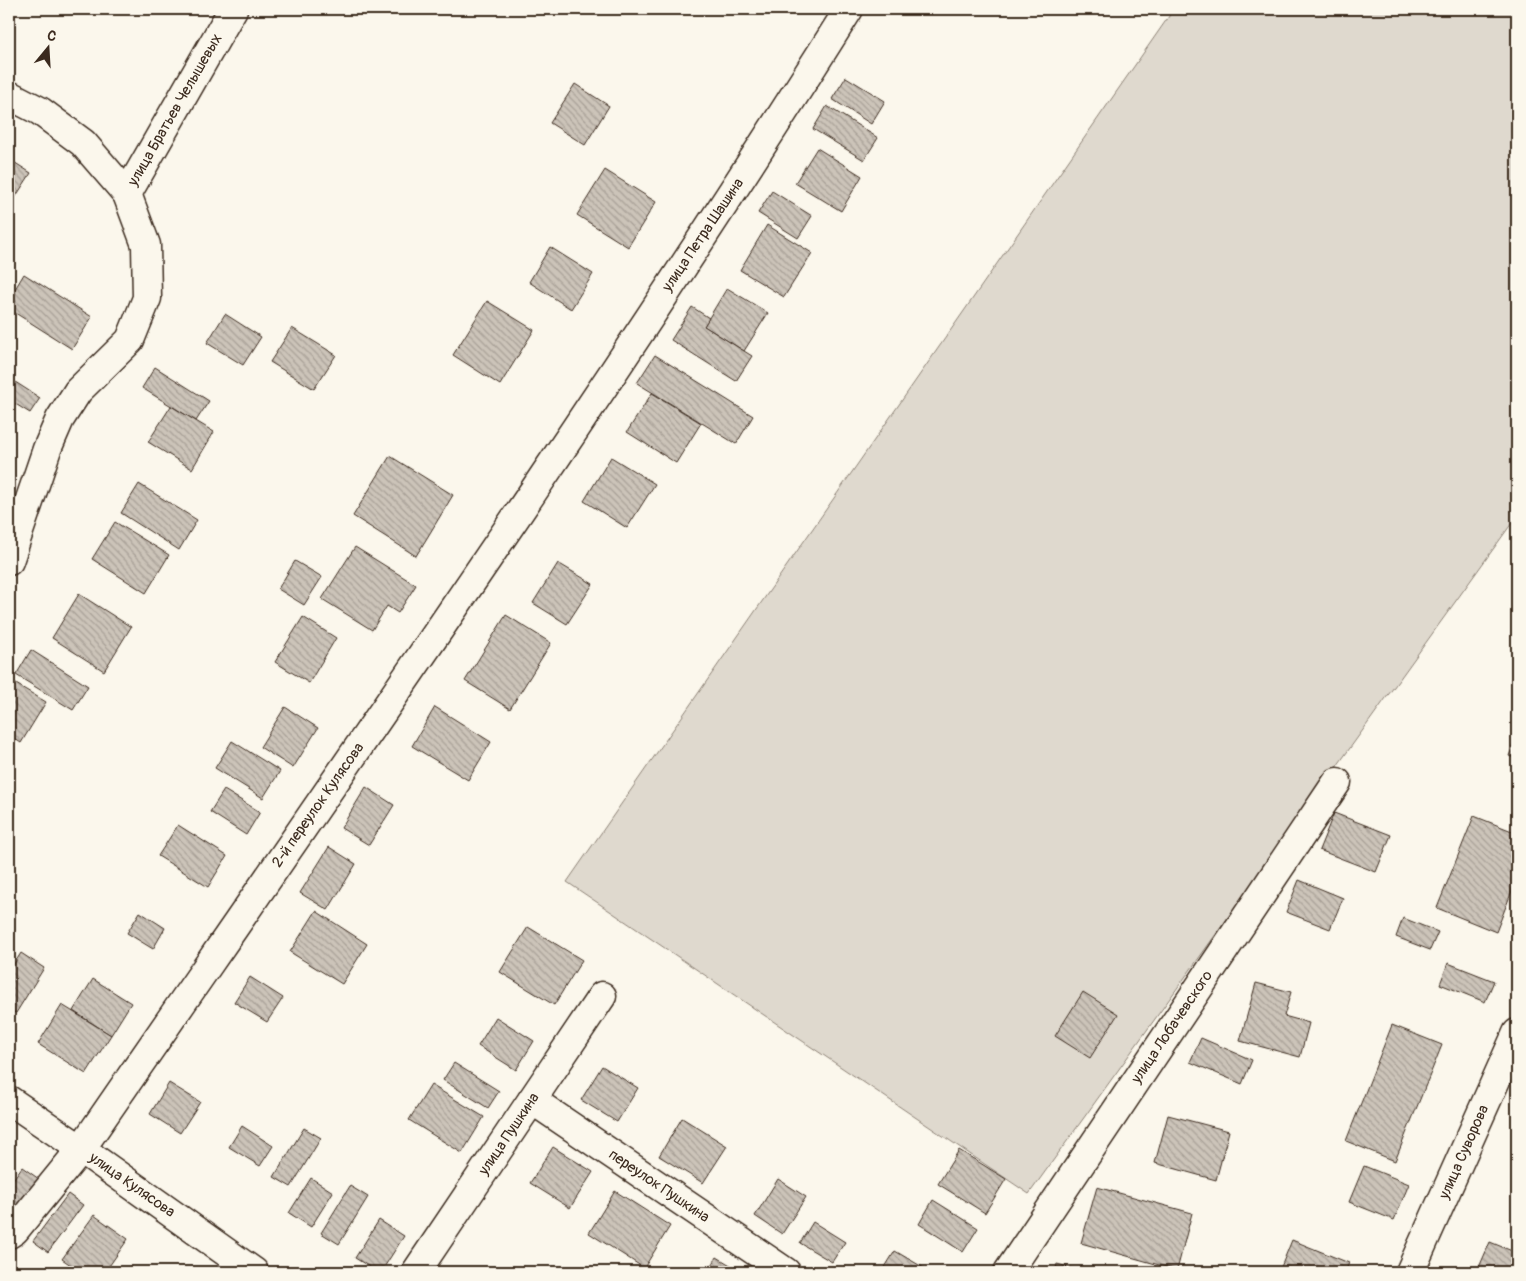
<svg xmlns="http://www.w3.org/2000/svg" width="1526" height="1281" font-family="Pangolin,sans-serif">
	<defs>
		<pattern id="building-back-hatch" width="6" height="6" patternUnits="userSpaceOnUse" patternTransform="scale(1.25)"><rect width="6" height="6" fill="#ccc4b9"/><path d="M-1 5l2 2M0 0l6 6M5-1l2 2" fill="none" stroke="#a79f96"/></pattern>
	</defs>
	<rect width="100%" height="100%" fill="#fbf7ec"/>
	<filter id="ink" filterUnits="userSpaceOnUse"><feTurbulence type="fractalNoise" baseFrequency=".02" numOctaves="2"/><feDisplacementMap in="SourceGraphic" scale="10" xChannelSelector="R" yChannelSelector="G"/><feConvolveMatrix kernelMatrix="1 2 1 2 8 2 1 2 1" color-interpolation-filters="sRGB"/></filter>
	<g filter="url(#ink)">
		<path fill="#dfd9ce" stroke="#8d8276" d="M 1174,9 L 1517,9 L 1517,516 L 1029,1194 L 567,882 Z"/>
		<g fill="url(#building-back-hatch)" stroke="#3b2a1e">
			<path d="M 846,77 L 885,101 L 871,124 L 832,99 Z"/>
			<path d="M 575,84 L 609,106 L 585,145 L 550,123 Z"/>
			<path d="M 827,106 L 878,138 L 864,160 L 813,129 Z"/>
			<path d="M 817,148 L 862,176 L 841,211 L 795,183 Z"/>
			<path d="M 9,159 L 31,173 L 9,207 Z"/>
			<path d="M 605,170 L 656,202 L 628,247 L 577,215 Z"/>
			<path d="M 772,191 L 812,216 L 798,238 L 758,213 Z"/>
			<path d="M 767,225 L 812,253 L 784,297 L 740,270 Z"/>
			<path d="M 550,247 L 593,274 L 571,309 L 529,282 Z"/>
			<path d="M 24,274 L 92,317 L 72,349 L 9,309 L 9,299 Z"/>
			<path d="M 727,288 L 768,313 L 744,351 L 704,326 Z"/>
			<path d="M 487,301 L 534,330 L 500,385 L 453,355 Z"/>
			<path d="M 692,307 L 709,318 L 704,326 L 752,356 L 736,381 L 671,340 Z"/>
			<path d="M 225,314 L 261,337 L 243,365 L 207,343 Z"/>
			<path d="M 292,328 L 336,355 L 314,389 L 270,362 Z"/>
			<path d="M 655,355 L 753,416 L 736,444 L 637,383 Z"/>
			<path d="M 155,367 L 209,401 L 196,421 L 142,388 Z"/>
			<path d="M 9,378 L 40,398 L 30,413 L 9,400 Z"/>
			<path d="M 652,393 L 701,423 L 676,463 L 627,432 Z"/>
			<path d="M 171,406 L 214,432 L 192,469 L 148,442 Z"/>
			<path d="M 390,456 L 453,495 L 416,556 L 353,516 Z"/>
			<path d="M 611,457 L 655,484 L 627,528 L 584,501 Z"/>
			<path d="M 139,484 L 197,520 L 179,550 L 121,513 Z"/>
			<path d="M 115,522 L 169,555 L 146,593 L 92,559 Z"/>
			<path d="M 355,547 L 416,585 L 398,613 L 387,606 L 372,630 L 322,599 Z"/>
			<path d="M 295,561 L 322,577 L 304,605 L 278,589 Z"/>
			<path d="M 558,563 L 593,584 L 567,624 L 533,603 Z"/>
			<path d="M 79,594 L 131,627 L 104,671 L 52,638 Z"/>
			<path d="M 506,615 L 551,643 L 510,709 L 465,681 Z"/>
			<path d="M 303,617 L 336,638 L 309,683 L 275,662 Z"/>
			<path d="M 31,650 L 88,686 L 73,710 L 16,675 Z"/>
			<path d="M 11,681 L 46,702 L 21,743 L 9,735 L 9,685 Z"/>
			<path d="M 285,707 L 318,728 L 293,768 L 260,747 Z"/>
			<path d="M 435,707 L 491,742 L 468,780 L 412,746 Z"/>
			<path d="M 1517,735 L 1517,759 L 1509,756 Z"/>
			<path d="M 232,741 L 280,771 L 263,798 L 215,768 Z"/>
			<path d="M 366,787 L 394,805 L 369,845 L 341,828 Z"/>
			<path d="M 224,790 L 260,812 L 246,835 L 210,812 Z"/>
			<path d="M 1334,813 L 1391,835 L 1376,872 L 1319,850 Z"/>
			<path d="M 1474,816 L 1517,833 L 1517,878 L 1496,932 L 1437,908 Z"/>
			<path d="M 178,825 L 227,856 L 208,887 L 158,856 Z"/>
			<path d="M 329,847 L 356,864 L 328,910 L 300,893 Z"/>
			<path d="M 1299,880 L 1343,898 L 1330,929 L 1286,912 Z"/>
			<path d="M 316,911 L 367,944 L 342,984 L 290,952 Z"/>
			<path d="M 140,912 L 165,928 L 153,949 L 127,933 Z"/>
			<path d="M 1403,918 L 1438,932 L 1430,950 L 1396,937 Z"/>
			<path d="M 528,927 L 582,960 L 554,1005 L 500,972 Z"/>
			<path d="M 21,953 L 44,968 L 16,1013 L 9,1010 L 9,964 L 12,967 Z"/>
			<path d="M 1448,963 L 1494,981 L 1485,1002 L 1440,984 Z"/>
			<path d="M 250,977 L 283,998 L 267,1022 L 234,1002 Z"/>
			<path d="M 93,979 L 131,1003 L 111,1035 L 73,1011 Z"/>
			<path d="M 1256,983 L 1291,992 L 1284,1016 L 1309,1023 L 1300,1057 L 1240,1041 Z"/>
			<path d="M 1083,992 L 1118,1014 L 1090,1058 L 1055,1036 Z"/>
			<path d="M 62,1005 L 111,1035 L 86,1074 L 38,1044 Z"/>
			<path d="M 496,1017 L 534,1041 L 516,1070 L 478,1046 Z"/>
			<path d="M 1392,1025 L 1442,1045 L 1395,1161 L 1346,1141 Z"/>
			<path d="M 1201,1038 L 1252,1060 L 1242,1084 L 1190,1062 Z"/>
			<path d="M 454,1063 L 499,1091 L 488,1108 L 443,1080 Z"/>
			<path d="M 602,1066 L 638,1088 L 617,1122 L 581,1100 Z"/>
			<path d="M 169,1083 L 200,1102 L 180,1133 L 150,1114 Z"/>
			<path d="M 431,1085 L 484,1117 L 462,1153 L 409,1120 Z"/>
			<path d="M 1168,1115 L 1229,1131 L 1216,1180 L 1155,1163 Z"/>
			<path d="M 682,1118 L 727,1146 L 703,1183 L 659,1156 Z"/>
			<path d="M 242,1126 L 273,1146 L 260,1166 L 229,1147 Z"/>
			<path d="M 304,1128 L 321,1138 L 291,1187 L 274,1177 Z"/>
			<path d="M 553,1147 L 593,1172 L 570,1208 L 530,1183 Z"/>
			<path d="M 959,1150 L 1006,1179 L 985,1213 L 938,1184 Z"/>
			<path d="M 1364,1166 L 1409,1184 L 1394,1220 L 1349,1202 Z"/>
			<path d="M 22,1167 L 46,1184 L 25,1214 L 9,1203 L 9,1185 Z"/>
			<path d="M 311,1178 L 333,1192 L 311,1227 L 289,1213 Z"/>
			<path d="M 778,1179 L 806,1197 L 782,1234 L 755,1216 Z"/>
			<path d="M 350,1186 L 368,1197 L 339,1244 L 321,1233 Z"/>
			<path d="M 1097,1187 L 1192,1213 L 1177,1270 L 1081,1243 Z"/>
			<path d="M 615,1191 L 670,1226 L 644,1268 L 589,1233 Z"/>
			<path d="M 68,1194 L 83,1205 L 48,1252 L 33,1241 Z"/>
			<path d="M 933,1200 L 978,1228 L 963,1252 L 919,1224 Z"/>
			<path d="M 94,1215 L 128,1239 L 105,1272 L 81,1272 L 62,1259 Z"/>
			<path d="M 379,1220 L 404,1236 L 381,1272 L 378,1272 L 355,1258 Z"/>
			<path d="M 813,1222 L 845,1242 L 832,1262 L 800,1243 Z"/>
			<path d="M 1292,1240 L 1349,1263 L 1345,1272 L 1279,1272 Z"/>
			<path d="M 1490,1242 L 1517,1253 L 1517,1272 L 1477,1272 Z"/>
			<path d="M 895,1251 L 931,1272 L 882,1272 Z"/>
			<path d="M 717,1257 L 742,1272 L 708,1272 Z"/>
			<path d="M 1057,1264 L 1087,1272 L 1055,1272 Z"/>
		</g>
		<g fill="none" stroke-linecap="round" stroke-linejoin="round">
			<defs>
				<g id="minor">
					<path d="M 9,95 L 40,111 L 83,143 L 127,194 L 146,245 L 147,298 L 130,340 L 78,391 L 60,419 L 47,449 L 9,561"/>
					<path d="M 127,194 L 233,9"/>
					<path d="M 9,1100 L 81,1149 L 254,1272"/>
					<path d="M 532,1100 L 786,1272"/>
					<path d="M 9,1234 L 15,1230 L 81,1149 C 341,772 605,397 849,9"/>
					<path d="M 416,1272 L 602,996"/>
					<path d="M 1008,1272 L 1337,782"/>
					<path d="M 1410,1272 L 1517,1033"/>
				</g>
			</defs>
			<use href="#minor" stroke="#3b2a1e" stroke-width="31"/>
			<use href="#minor" stroke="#fbf7ec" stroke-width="28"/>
		</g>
	</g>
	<g text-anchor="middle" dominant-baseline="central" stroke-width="4" stroke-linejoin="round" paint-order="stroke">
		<g font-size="15" fill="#3b2a1e" stroke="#fbf7ec">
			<text transform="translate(175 110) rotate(-60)">улица Братьев Челышевых</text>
			<text transform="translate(703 235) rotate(-56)">улица Петра Шашина</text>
			<text transform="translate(318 805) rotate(-55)">2-й переулок Кулясова</text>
			<text transform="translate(1172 1027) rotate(-56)">улица Лобачевского</text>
			<text transform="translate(509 1134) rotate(-56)">улица Пушкина</text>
			<text transform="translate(1464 1152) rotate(-66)">улица Суворова</text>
			<text transform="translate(132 1185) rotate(35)">улица Кулясова</text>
			<text transform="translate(659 1186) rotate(34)">переулок Пушкина</text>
		</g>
	</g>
	<rect width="1526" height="1281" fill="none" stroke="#fbf7ec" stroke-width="30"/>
	<rect x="15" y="15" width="1496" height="1251" fill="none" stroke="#3b2a1e" stroke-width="2" filter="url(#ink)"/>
	<g transform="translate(48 48) rotate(18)" stroke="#fbf7ec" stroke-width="4" paint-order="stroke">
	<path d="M0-4L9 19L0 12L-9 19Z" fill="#3b2a1e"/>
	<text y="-8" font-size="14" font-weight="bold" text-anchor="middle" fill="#3b2a1e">С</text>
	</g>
</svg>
